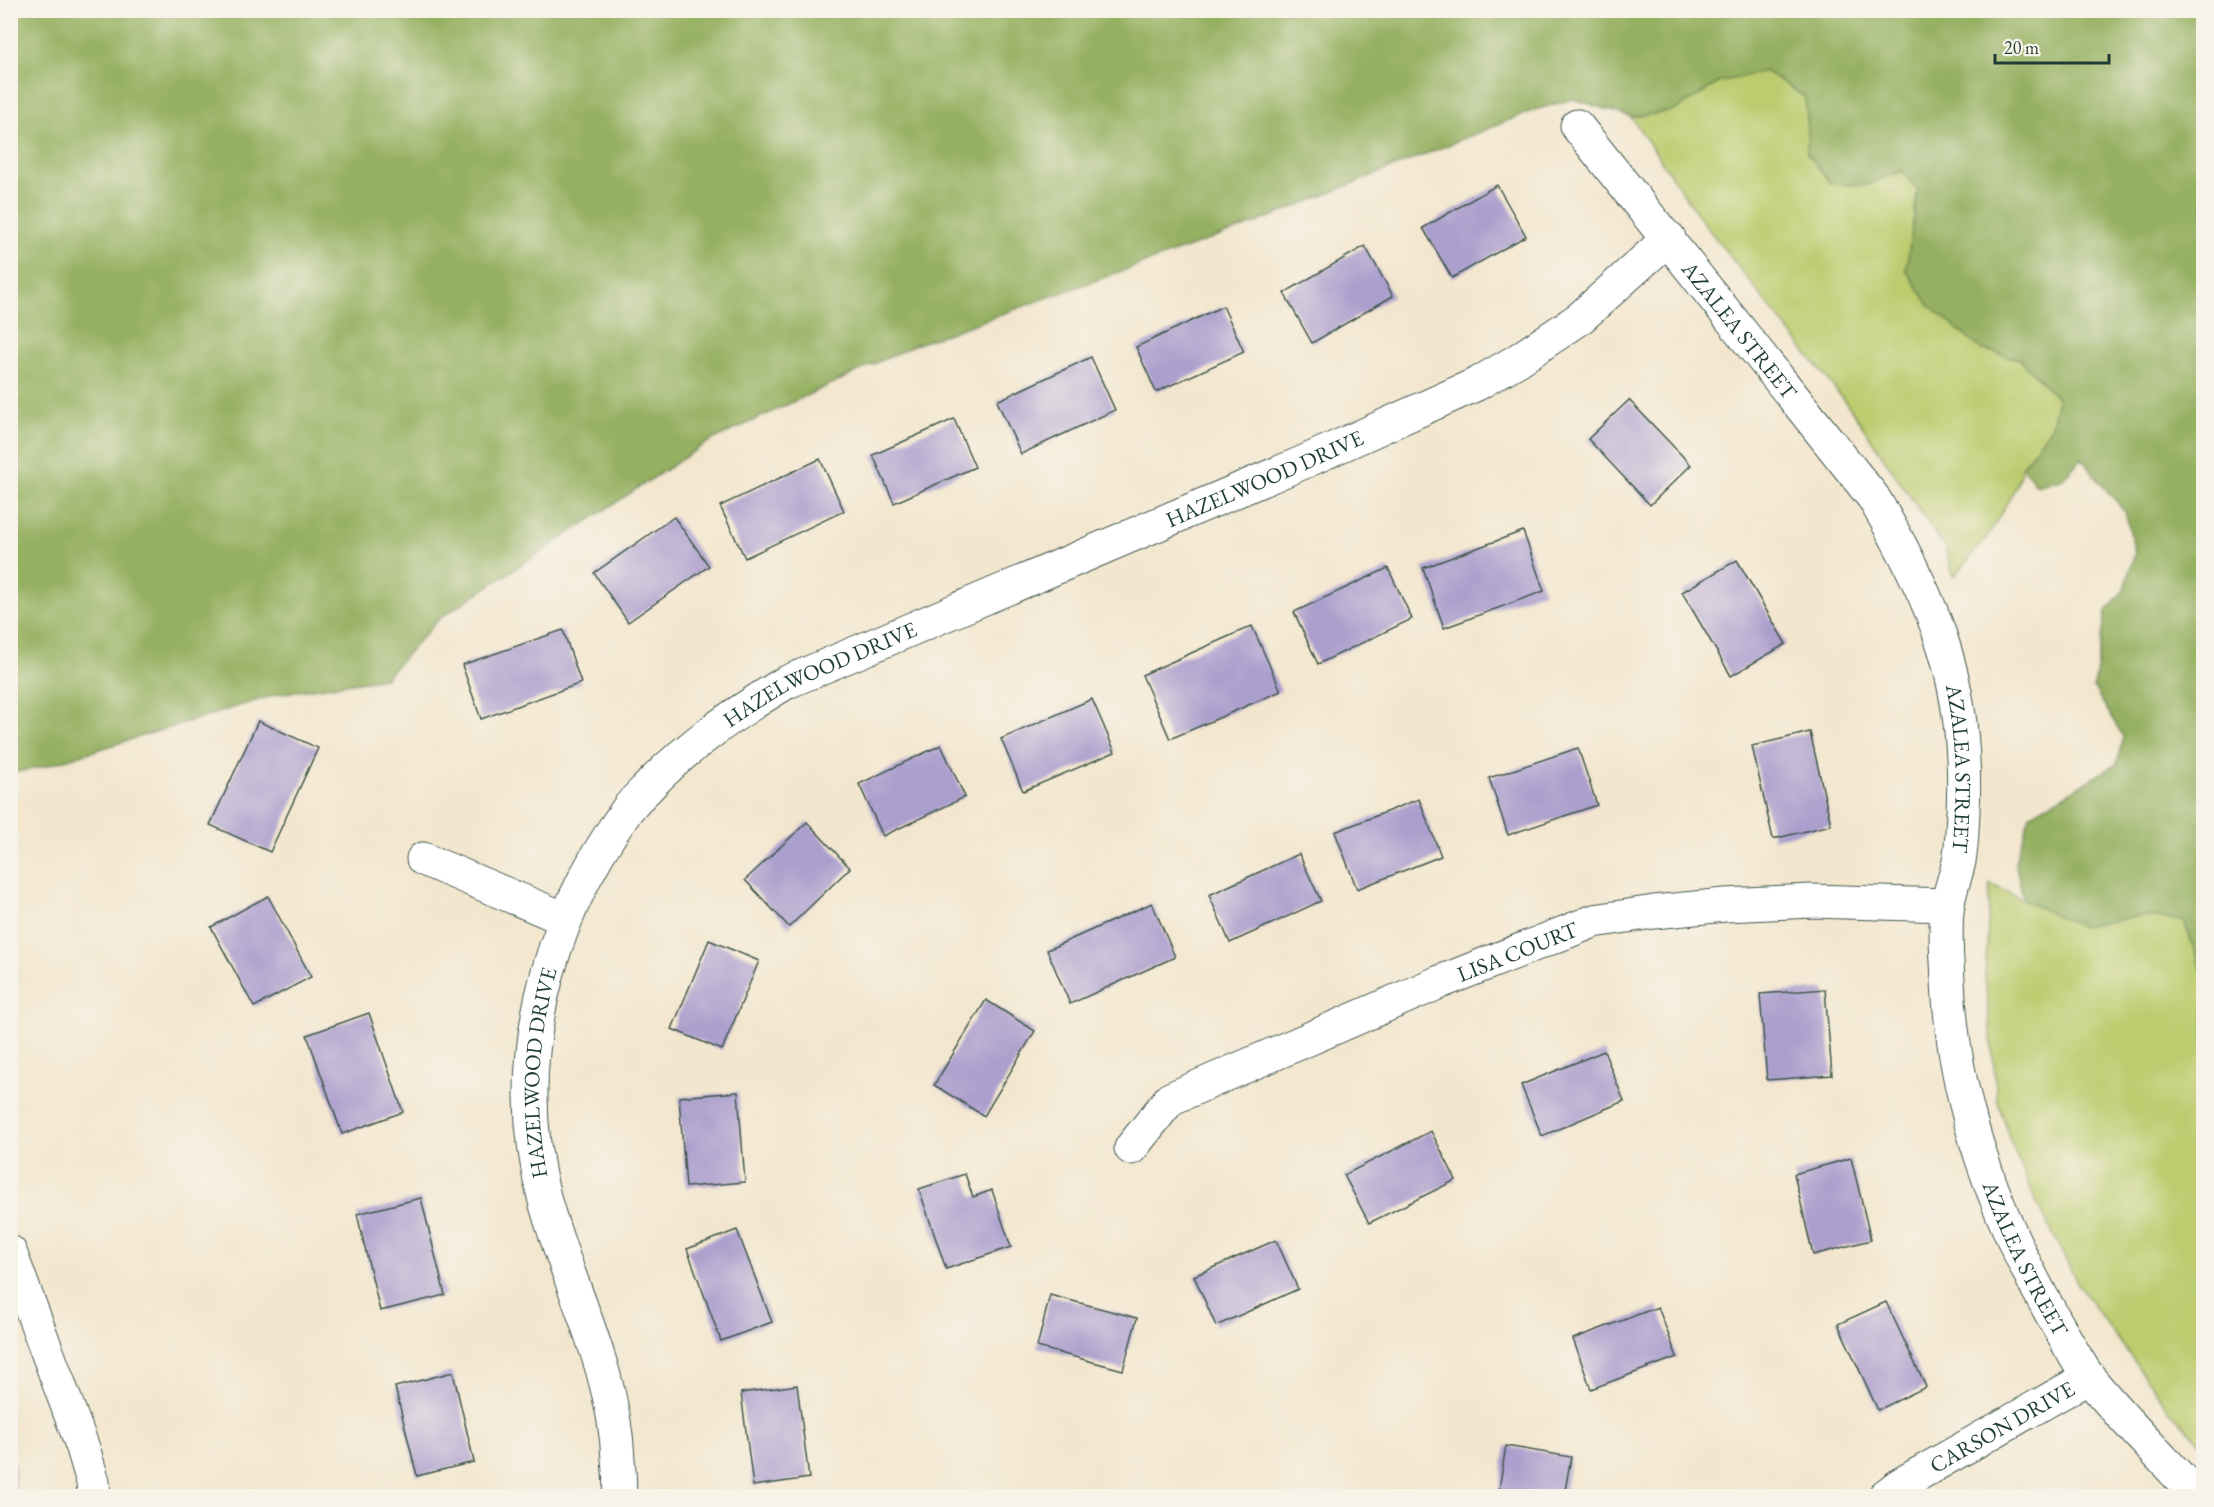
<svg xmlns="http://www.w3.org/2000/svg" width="2214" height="1507" font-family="'EB Garamond',serif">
	<rect width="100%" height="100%" fill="#f7f3e8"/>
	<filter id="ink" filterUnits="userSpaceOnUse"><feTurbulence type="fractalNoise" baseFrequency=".0167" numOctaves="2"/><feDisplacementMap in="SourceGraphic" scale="12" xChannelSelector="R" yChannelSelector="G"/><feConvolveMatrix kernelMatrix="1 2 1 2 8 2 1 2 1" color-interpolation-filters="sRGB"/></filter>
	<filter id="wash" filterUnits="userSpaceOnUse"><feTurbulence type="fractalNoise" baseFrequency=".008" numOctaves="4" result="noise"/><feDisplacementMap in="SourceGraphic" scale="24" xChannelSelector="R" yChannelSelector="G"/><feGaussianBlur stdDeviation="1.35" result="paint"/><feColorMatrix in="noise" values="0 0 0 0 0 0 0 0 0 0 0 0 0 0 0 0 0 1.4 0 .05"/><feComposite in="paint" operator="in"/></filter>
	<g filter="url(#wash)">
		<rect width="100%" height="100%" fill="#f3e6ce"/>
		<g fill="#bccc6e" stroke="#6e8451" stroke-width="1.5">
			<path d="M 1765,71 L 1805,97 L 1808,128 L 1807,153 L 1866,185 L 1901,170 L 1918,189 L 1906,270 L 1981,349 L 2020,359 L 2058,399 L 2052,426 L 2022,467 L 2016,487 L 1988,536 L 1954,577 L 1945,548 L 1850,408 L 1706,226 L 1631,117 L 1674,111 L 1719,82 Z"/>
			<path d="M 1990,884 L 2081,926 L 2143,915 L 2184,921 L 2204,975 L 2203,1446 L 2171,1412 L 2078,1284 L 2034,1197 L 2011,1143 L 1997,1098 L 1985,978 Z"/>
		</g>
		<path fill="#95b061" stroke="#5a764a" stroke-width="1.5" d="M 11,10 L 2203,11 L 2203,975 L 2184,921 L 2143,916 L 2081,926 L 2024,901 L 2015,862 L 2030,815 L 2117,764 L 2123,736 L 2094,688 L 2106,611 L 2125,589 L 2135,552 L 2125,511 L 2093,475 L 2082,458 L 2063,478 L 2037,486 L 2022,467 L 2052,426 L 2058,399 L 2020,359 L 1981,349 L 1929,305 L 1906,270 L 1918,190 L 1902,171 L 1866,185 L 1831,184 L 1807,153 L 1808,128 L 1805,97 L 1765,71 L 1719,82 L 1674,111 L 1631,117 L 1574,99 L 1534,110 L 1251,225 L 912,346 L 708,442 L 440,618 L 385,678 L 278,694 L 42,767 L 11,773 Z"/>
		<g id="blocks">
			<g fill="#ab9fcd">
				<path d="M 1497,185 L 1526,236 L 1452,278 L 1423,228 Z"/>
				<path d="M 1365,246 L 1393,296 L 1312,343 L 1284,293 Z"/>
				<path d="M 1223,306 L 1244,352 L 1156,392 L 1136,347 Z"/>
				<path d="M 1091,357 L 1115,410 L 1021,454 L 997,401 Z"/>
				<path d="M 1629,400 L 1691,465 L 1650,505 L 1588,439 Z"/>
				<path d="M 954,419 L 975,467 L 894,503 L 873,455 Z"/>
				<path d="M 820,459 L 844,511 L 745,558 L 720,506 Z"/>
				<path d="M 674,517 L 709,566 L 628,622 L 594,573 Z"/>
				<path d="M 1523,531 L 1544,591 L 1444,628 L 1423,568 Z"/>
				<path d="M 1737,560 L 1786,644 L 1731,676 L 1682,592 Z"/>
				<path d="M 1388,568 L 1412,619 L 1318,664 L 1294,612 Z"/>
				<path d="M 1252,626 L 1281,691 L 1170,739 L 1142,675 Z"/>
				<path d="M 563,630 L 581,683 L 481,719 L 462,665 Z"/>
				<path d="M 1092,699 L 1115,752 L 1023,791 L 1001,739 Z"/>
				<path d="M 258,721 L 318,748 L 270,852 L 210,825 Z"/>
				<path d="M 1810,732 L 1831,825 L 1773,839 L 1752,746 Z"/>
				<path d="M 941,745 L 965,797 L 883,836 L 859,784 Z"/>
				<path d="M 1578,748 L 1597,805 L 1508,835 L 1489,778 Z"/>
				<path d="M 1419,799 L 1441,856 L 1357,889 L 1335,832 Z"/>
				<path d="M 807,822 L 850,868 L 789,927 L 745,880 Z"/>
				<path d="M 1299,854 L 1321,901 L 1230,943 L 1209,895 Z"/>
				<path d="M 268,896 L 311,977 L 254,1007 L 211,927 Z"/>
				<path d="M 1152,903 L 1175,957 L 1070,1004 L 1047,950 Z"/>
				<path d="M 709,940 L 759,961 L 722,1050 L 672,1029 Z"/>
				<path d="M 1825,989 L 1832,1075 L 1767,1080 L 1760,994 Z"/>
				<path d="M 986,1000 L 1035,1031 L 984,1116 L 934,1085 Z"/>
				<path d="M 369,1013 L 403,1112 L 342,1134 L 307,1035 Z"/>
				<path d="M 1604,1051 L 1624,1101 L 1542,1136 L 1521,1085 Z"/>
				<path d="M 738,1092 L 745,1182 L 686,1187 L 679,1097 Z"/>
				<path d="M 1431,1131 L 1456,1180 L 1369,1223 L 1344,1175 Z"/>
				<path d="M 1851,1158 L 1871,1240 L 1813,1255 L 1794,1174 Z"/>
				<path d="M 965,1174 L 973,1197 L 992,1190 L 1011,1247 L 946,1269 L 919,1189 Z"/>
				<path d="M 421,1198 L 445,1295 L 380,1311 L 357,1214 Z"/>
				<path d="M 737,1230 L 772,1322 L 721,1341 L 687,1249 Z"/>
				<path d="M 1276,1240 L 1298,1289 L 1216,1326 L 1194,1276 Z"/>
				<path d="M 1050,1295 L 1137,1318 L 1123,1370 L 1037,1347 Z"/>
				<path d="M 1886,1302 L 1926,1387 L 1878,1410 L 1838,1324 Z"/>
				<path d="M 1658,1307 L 1677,1357 L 1591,1389 L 1573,1339 Z"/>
				<path d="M 453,1372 L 474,1462 L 417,1476 L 395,1387 Z"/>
				<path d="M 797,1385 L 809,1478 L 753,1486 L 741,1393 Z"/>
				<path d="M 1506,1446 L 1571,1457 L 1564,1496 L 1498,1496 Z"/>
				<path d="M 14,1461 L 16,1496 L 10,1496 L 10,1462 Z"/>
			</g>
		</g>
	</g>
	<g filter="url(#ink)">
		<use href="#blocks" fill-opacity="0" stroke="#3f564b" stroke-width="1.5"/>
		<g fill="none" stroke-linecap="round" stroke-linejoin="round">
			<defs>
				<g id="minor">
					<path id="s1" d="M 1577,126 L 1873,497 C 1936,603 1969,686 1963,812 C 1962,828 1962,846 1959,861 C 1956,876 1950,889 1948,904 C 1944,928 1947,956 1948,981 C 1953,1101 1996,1219 2056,1322 C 2067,1341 2077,1362 2090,1379 C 2123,1420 2162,1457 2197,1496"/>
					<path d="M 423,859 L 565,919"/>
					<path id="s2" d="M 1131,1148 L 1170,1099 L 1440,982 L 1594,921 L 1654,912 L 1725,905 L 1811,901 L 1948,905"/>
					<path d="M 10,1252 L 83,1448 L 93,1482 L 94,1496"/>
					<path id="s3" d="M 619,1496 C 621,1484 619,1472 618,1459 C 614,1368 569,1288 545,1201 C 509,1065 545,923 627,810 C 634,800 644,792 652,783 C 692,742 736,713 785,683 L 1304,462 L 1477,384 L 1518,360 L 1579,319 L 1669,238"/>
					<path id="s4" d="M 1885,1496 L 1901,1484 L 2089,1377"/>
				</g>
			</defs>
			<use href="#minor" stroke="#3f564b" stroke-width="35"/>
			<use href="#minor" stroke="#fff" stroke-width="33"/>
		</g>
	</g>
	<g text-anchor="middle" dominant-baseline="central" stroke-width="6" stroke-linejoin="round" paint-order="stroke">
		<g font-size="22" fill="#1f3d34" stroke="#f7f3e8">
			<text stroke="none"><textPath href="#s1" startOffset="261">AZALEA STREET</textPath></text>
			<text stroke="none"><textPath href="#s3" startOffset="1444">HAZELWOOD DRIVE</textPath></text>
			<text stroke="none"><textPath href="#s3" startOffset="958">HAZELWOOD DRIVE</textPath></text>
			<text stroke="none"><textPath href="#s1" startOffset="764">AZALEA STREET</textPath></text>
			<text stroke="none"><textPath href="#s2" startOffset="440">LISA COURT</textPath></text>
			<text stroke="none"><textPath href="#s3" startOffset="436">HAZELWOOD DRIVE</textPath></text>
			<text stroke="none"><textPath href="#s1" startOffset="1269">AZALEA STREET</textPath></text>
			<text stroke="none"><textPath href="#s4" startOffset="136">CARSON DRIVE</textPath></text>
		</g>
	</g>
	<rect width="2214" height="1507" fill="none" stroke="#f7f3e8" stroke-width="36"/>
	<path d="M1995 54v9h114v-9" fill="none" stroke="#1f3d34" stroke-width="3"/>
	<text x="2004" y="54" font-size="18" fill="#1f3d34" stroke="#f7f3e8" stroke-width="4.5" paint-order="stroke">20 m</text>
</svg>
